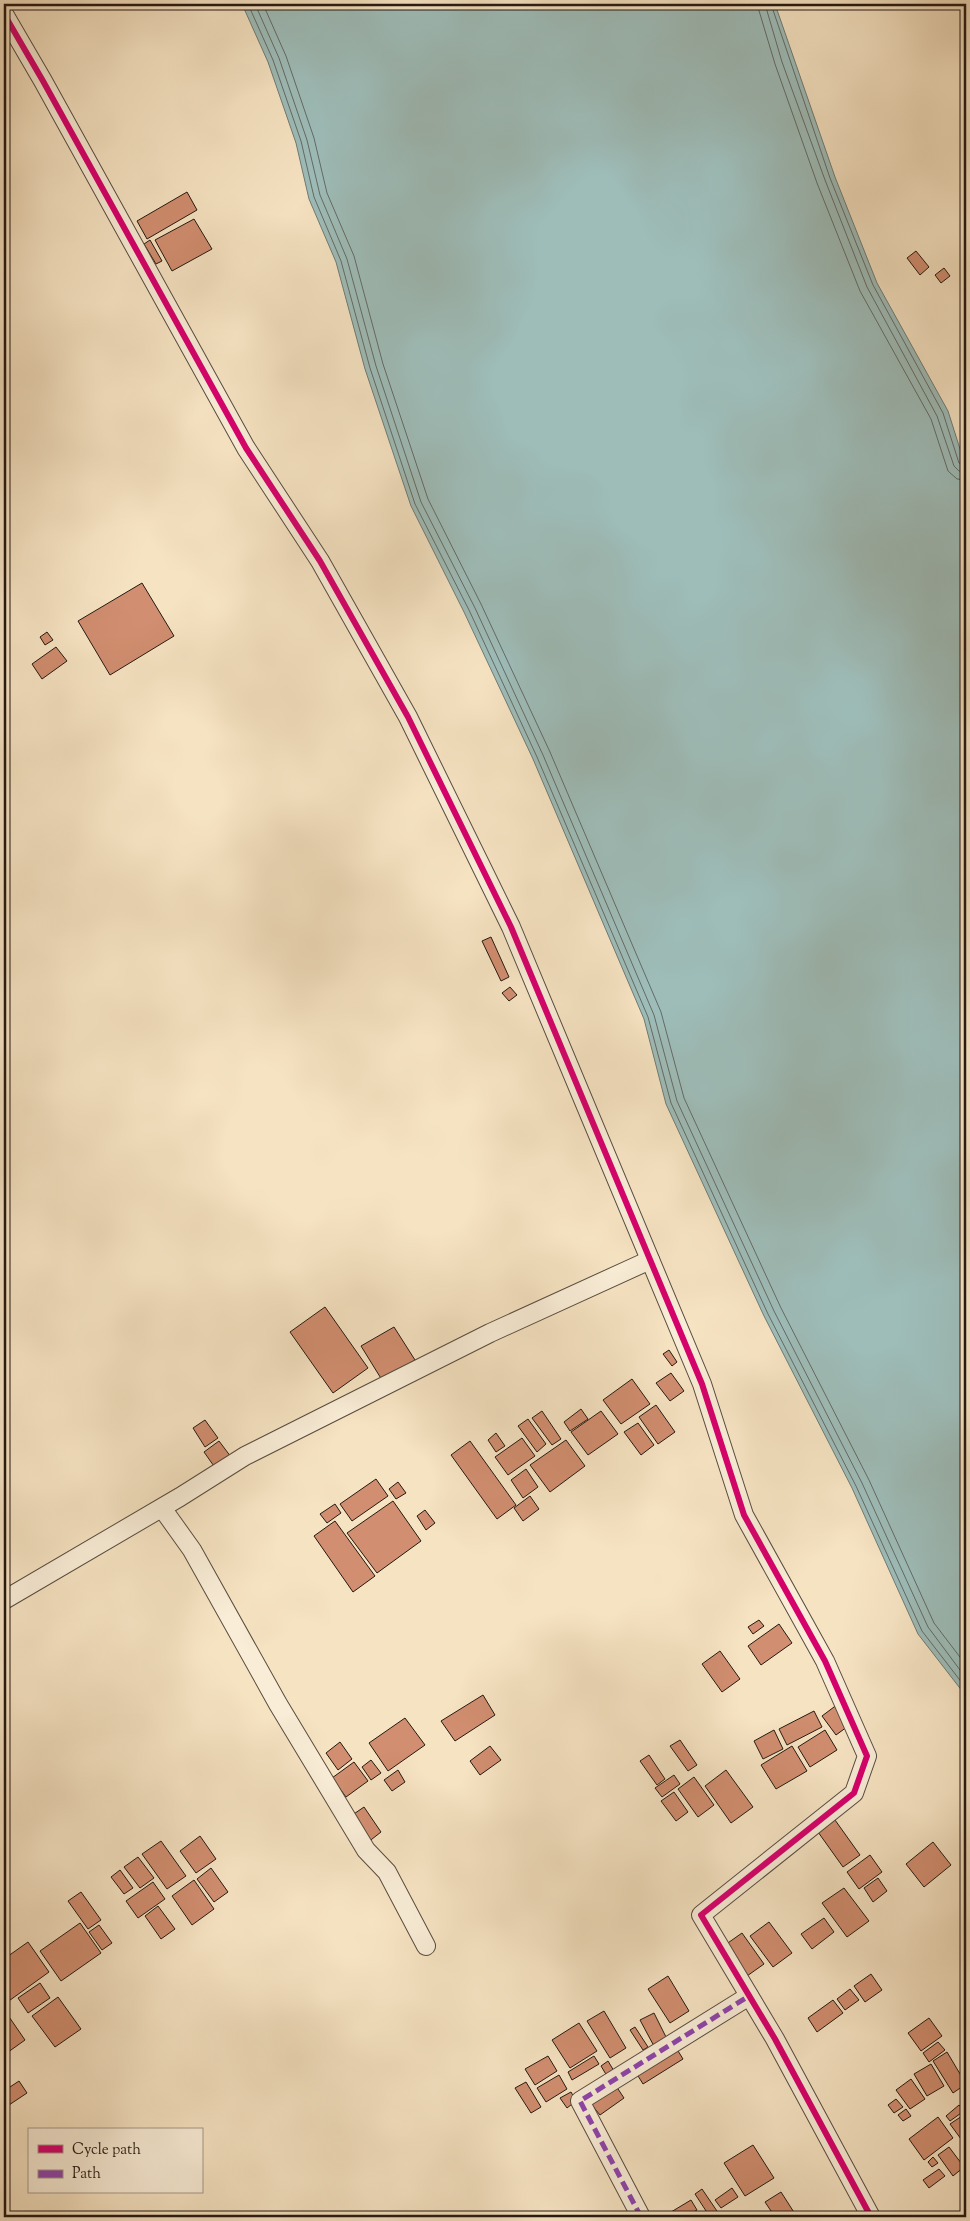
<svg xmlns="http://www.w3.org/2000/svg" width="970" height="2221" font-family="'Sorts Mill Goudy',serif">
	<rect width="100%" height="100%" fill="#f6e3c2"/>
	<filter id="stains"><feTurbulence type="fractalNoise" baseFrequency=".004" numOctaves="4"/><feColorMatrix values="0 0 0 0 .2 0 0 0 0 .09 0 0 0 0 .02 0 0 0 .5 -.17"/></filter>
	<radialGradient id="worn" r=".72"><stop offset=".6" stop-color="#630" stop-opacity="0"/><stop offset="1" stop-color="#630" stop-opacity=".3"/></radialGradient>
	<path fill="#9ebdb9" stroke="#6e7b76" d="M 242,4 L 775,4 L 835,177 L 877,283 L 948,411 L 966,468 L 966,1696 L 918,1634 L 852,1488 L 764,1316 L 666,1104 L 644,1019 L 533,759 L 464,612 L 411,506 L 365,369 L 336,262 L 309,199 L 296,143 L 268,62 Z"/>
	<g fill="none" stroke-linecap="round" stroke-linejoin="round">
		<g stroke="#626b66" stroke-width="1">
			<path d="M 248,4 L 273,60 L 301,141 L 314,197 L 341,261 L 370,368 L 415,504 L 469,610 L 537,757 L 648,1017 L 671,1103 L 768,1314 L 856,1486 L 922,1631 L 966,1688"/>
			<path d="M 255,4 L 279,58 L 307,140 L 320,195 L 347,259 L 376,366 L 421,502 L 475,608 L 543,755 L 654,1015 L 677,1101 L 774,1311 L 862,1483 L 928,1627 L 966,1678"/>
			<path d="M 263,4 L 286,56 L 314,138 L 327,193 L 354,256 L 383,364 L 428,499 L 481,604 L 550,752 L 661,1012 L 684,1098 L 781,1308 L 869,1480 L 934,1623 L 966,1665"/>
			<path d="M 757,4 L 775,64 L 817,183 L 860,291 L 931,419 L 948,471 L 957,479 L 966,480"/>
			<path d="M 765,4 L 782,62 L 825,180 L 867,287 L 937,416 L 954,466 L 959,471 L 966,473"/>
			<path d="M 771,4 L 830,178 L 873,285 L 943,413 L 959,463 L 966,467"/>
		</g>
	</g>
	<g fill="#d18e70" stroke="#251912">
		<path d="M 187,192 L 197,210 L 147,239 L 137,221 Z"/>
		<path d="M 194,219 L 212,249 L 172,271 L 155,240 Z"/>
		<path d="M 150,240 L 162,261 L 156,264 L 144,244 Z"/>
		<path d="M 916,251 L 929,267 L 920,275 L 907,258 Z"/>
		<path d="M 944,268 L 950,276 L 941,283 L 935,275 Z"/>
		<path d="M 142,583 L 174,636 L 110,675 L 78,621 Z"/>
		<path d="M 47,632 L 53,640 L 45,645 L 40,637 Z"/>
		<path d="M 56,647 L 67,661 L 42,679 L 32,664 Z"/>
		<path d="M 491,937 L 509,977 L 501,981 L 482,941 Z"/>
		<path d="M 510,987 L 517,995 L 509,1001 L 502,993 Z"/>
		<path d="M 325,1307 L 368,1368 L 333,1393 L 290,1332 Z"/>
		<path d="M 394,1327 L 415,1360 L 382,1380 L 361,1346 Z"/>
		<path d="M 669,1350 L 677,1362 L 672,1366 L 663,1354 Z"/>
		<path d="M 671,1373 L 684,1391 L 670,1401 L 656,1383 Z"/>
		<path d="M 632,1379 L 650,1404 L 621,1424 L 603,1400 Z"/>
		<path d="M 656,1405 L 675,1432 L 658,1444 L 639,1417 Z"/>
		<path d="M 581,1409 L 588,1419 L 570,1431 L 564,1422 Z"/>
		<path d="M 542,1411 L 561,1439 L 552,1445 L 532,1418 Z"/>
		<path d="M 601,1411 L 618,1434 L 588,1455 L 571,1432 Z"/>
		<path d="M 528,1419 L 546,1444 L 537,1452 L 518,1426 Z"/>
		<path d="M 205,1420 L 218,1438 L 205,1447 L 193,1428 Z"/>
		<path d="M 638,1423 L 654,1445 L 641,1455 L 624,1432 Z"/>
		<path d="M 496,1433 L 505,1446 L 496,1452 L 488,1440 Z"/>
		<path d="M 522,1438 L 535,1456 L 508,1475 L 495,1457 Z"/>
		<path d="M 566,1440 L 585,1466 L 550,1492 L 530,1465 Z"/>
		<path d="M 219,1441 L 231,1457 L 216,1469 L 204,1452 Z"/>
		<path d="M 470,1441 L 516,1505 L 497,1519 L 451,1455 Z"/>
		<path d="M 526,1469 L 538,1487 L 523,1498 L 511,1480 Z"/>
		<path d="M 376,1479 L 388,1496 L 352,1521 L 340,1504 Z"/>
		<path d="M 398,1482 L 406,1493 L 396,1499 L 389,1489 Z"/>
		<path d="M 530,1496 L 539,1509 L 523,1521 L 514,1508 Z"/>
		<path d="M 393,1501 L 421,1541 L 377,1573 L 347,1533 Z"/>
		<path d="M 335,1504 L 341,1513 L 327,1523 L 320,1514 Z"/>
		<path d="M 425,1510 L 435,1523 L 426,1530 L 417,1516 Z"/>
		<path d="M 335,1521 L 375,1576 L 353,1592 L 314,1536 Z"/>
		<path d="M 759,1620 L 764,1626 L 753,1634 L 748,1627 Z"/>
		<path d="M 779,1624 L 792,1643 L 761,1665 L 748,1646 Z"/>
		<path d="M 720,1651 L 740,1679 L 722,1692 L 702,1664 Z"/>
		<path d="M 483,1695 L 495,1715 L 455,1741 L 441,1721 Z"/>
		<path d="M 838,1704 L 851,1724 L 836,1735 L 822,1716 Z"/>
		<path d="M 814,1711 L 822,1727 L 787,1745 L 779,1729 Z"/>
		<path d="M 405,1718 L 425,1745 L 388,1771 L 369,1743 Z"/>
		<path d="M 774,1730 L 783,1749 L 763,1759 L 754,1741 Z"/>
		<path d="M 825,1730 L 837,1750 L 810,1767 L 798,1747 Z"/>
		<path d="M 680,1740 L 697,1765 L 688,1771 L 670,1746 Z"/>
		<path d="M 340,1742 L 352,1759 L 338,1770 L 326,1753 Z"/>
		<path d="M 490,1746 L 501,1760 L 480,1775 L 470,1761 Z"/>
		<path d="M 792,1746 L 807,1771 L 776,1789 L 761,1765 Z"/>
		<path d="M 649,1755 L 665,1779 L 657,1785 L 640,1761 Z"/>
		<path d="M 371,1760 L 381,1773 L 371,1780 L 362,1767 Z"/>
		<path d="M 354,1762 L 368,1781 L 346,1797 L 332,1778 Z"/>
		<path d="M 398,1770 L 405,1782 L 392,1791 L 384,1780 Z"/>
		<path d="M 726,1770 L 753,1807 L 731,1823 L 705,1786 Z"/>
		<path d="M 674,1775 L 680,1784 L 662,1797 L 655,1788 Z"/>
		<path d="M 694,1777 L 714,1805 L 698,1817 L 678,1789 Z"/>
		<path d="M 674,1792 L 688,1812 L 676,1821 L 661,1801 Z"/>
		<path d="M 364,1807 L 381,1832 L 367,1843 L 348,1818 Z"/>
		<path d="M 835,1820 L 860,1855 L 843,1867 L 818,1832 Z"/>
		<path d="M 200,1836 L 216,1859 L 196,1873 L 180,1851 Z"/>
		<path d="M 161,1841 L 186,1876 L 167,1889 L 142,1854 Z"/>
		<path d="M 933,1842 L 951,1865 L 924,1887 L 906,1864 Z"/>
		<path d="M 870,1855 L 882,1872 L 859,1889 L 847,1872 Z"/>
		<path d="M 138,1857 L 154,1878 L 140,1888 L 124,1867 Z"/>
		<path d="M 211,1868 L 228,1892 L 214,1902 L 197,1879 Z"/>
		<path d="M 120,1870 L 133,1888 L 124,1894 L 111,1877 Z"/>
		<path d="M 878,1878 L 887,1891 L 873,1902 L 864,1888 Z"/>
		<path d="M 194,1880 L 214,1909 L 192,1925 L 172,1896 Z"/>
		<path d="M 153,1882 L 165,1899 L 138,1918 L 126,1901 Z"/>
		<path d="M 844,1888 L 869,1921 L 847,1937 L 822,1903 Z"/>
		<path d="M 81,1892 L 101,1920 L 88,1929 L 68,1901 Z"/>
		<path d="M 158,1906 L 175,1929 L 161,1939 L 145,1916 Z"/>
		<path d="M 824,1918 L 834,1932 L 812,1949 L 801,1934 Z"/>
		<path d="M 769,1922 L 792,1953 L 773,1967 L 750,1936 Z"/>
		<path d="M 80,1923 L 101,1953 L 61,1981 L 40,1951 Z"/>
		<path d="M 99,1925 L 112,1943 L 102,1950 L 89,1932 Z"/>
		<path d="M 742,1933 L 764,1964 L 747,1976 L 725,1945 Z"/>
		<path d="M 28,1942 L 49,1972 L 6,2003 L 4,2000 L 4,1959 Z"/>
		<path d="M 871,1974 L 882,1990 L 865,2002 L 854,1986 Z"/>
		<path d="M 668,1976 L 689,2011 L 670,2023 L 648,1989 Z"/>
		<path d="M 40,1983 L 50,1998 L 28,2013 L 18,1998 Z"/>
		<path d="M 850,1989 L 859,2000 L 845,2010 L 837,1999 Z"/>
		<path d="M 58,1997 L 81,2029 L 55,2047 L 32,2016 Z"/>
		<path d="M 833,2000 L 843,2013 L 817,2032 L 808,2018 Z"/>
		<path d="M 5,2011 L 25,2040 L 4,2055 L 4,2012 Z"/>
		<path d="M 604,2011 L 626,2048 L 610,2058 L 587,2021 Z"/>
		<path d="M 654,2013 L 668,2041 L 655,2048 L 640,2020 Z"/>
		<path d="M 929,2018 L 942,2036 L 921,2051 L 908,2033 Z"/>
		<path d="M 579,2023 L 597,2051 L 570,2068 L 552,2040 Z"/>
		<path d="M 635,2027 L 648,2047 L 643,2050 L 630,2030 Z"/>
		<path d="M 938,2042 L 945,2050 L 929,2062 L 923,2053 Z"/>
		<path d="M 675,2046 L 683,2059 L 643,2084 L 635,2071 Z"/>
		<path d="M 947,2052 L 966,2084 L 953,2093 L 933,2061 Z"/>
		<path d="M 548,2056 L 557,2071 L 535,2085 L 525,2069 Z"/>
		<path d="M 594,2056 L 599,2064 L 572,2080 L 568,2072 Z"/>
		<path d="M 608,2061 L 614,2071 L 607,2076 L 601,2066 Z"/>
		<path d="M 931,2064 L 944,2086 L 927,2096 L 914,2074 Z"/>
		<path d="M 559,2075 L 567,2089 L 546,2102 L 537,2088 Z"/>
		<path d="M 911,2079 L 925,2099 L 910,2109 L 896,2090 Z"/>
		<path d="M 19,2081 L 27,2093 L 9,2105 L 4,2097 L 4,2091 Z"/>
		<path d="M 526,2082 L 541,2107 L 531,2113 L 515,2088 Z"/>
		<path d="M 616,2086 L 624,2098 L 600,2115 L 591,2104 Z"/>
		<path d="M 571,2092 L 576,2101 L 567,2108 L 560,2098 Z"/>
		<path d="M 896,2099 L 903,2107 L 894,2113 L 888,2105 Z"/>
		<path d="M 959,2105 L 964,2111 L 950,2121 L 946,2116 Z"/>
		<path d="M 906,2109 L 911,2116 L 903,2121 L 898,2115 Z"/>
		<path d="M 965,2114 L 966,2135 L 961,2139 L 950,2124 Z"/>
		<path d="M 938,2117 L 953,2138 L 924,2160 L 909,2139 Z"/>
		<path d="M 753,2145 L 774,2178 L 745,2196 L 724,2163 Z"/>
		<path d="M 949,2147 L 964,2167 L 953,2176 L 938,2155 Z"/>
		<path d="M 933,2157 L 938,2163 L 932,2167 L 928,2162 Z"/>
		<path d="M 939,2169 L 945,2176 L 929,2188 L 923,2180 Z"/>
		<path d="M 732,2188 L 738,2197 L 721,2208 L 715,2200 Z"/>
		<path d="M 702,2189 L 719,2214 L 714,2217 L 710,2217 L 695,2194 Z"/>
		<path d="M 781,2192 L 797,2217 L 775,2217 L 765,2202 Z"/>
		<path d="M 691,2200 L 697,2210 L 684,2217 L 674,2217 L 671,2212 Z"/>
	</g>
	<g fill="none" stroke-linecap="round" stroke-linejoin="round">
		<defs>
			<g id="minor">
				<path d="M 4,14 L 43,81 L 246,448 L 320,561 L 408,717 L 511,927 L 702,1384 L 744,1515 L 825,1661 L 867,1756 L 854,1793 L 701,1915 L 775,2039 L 871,2217"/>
				<path d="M 162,1508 L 192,1550 L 278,1704 L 366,1850 L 387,1872 L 426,1946"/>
				<path d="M 4,1600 L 180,1497 L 245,1456 L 490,1333 L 650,1260"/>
				<path d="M 641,2217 L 580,2101 L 749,1996"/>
			</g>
		</defs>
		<use href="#minor" stroke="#594c3e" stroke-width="20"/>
		<use href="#minor" stroke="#f9edd7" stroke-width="18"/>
		<path stroke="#8e44ad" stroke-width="5" stroke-dasharray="10 5" stroke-linecap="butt" d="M 641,2217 L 580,2101 L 749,1996"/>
		<defs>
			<path id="cycleway" d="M 4,14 L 43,81 L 246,448 L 320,561 L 408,717 L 511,927 L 702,1384 L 744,1515 L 825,1661 L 867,1756 L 854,1793 L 701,1915 L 775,2039 L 871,2217"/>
		</defs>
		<use href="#cycleway" stroke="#f9edd7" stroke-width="9"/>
		<use href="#cycleway" stroke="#d6006c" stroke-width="6"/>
	</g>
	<rect width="970" height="2221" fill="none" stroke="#f6e3c2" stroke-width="20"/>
	<rect x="5" y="5" width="960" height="2211" fill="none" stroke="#251912" stroke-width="2.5"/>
	<rect x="10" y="10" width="950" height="2201" fill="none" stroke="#251912"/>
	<rect x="28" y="2128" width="175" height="65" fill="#f9edd7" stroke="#a49888"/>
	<rect x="38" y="2145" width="25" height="8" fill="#d6006c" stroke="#a49888"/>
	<text x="72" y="2154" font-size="15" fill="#251912">Cycle path</text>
	<rect x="38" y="2170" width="25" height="8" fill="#8e44ad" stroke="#a49888"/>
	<text x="72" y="2178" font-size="15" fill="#251912">Path</text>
	<rect width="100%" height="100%" filter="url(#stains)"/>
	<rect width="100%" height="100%" fill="url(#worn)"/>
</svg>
